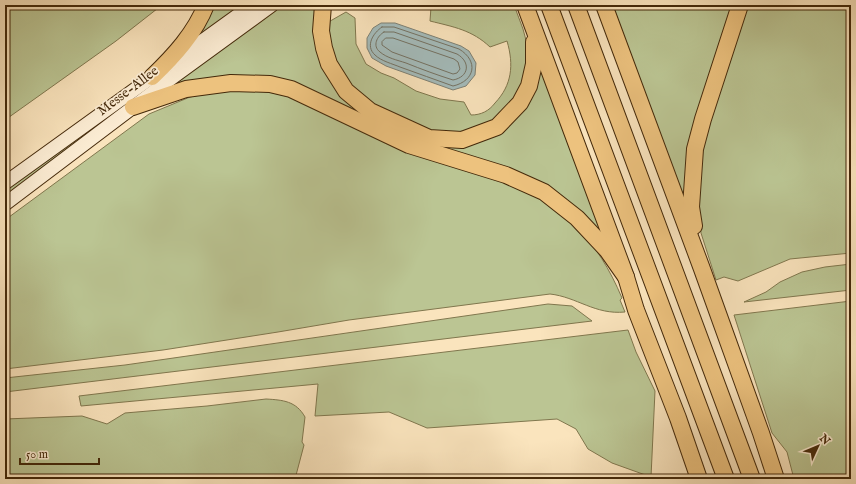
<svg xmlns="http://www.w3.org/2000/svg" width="856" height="484" font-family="'IM FELL English',serif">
	<rect width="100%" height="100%" fill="#fae4bd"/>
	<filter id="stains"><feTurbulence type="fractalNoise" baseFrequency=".005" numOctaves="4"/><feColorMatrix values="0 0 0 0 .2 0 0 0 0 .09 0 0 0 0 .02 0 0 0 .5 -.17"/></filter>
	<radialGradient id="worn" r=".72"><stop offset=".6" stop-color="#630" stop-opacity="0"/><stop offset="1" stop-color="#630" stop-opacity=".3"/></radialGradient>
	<g fill="#bbc593" stroke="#80774e">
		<path d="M 5,5 L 162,5 L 116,41 L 5,120 Z"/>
		<path d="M 210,5 L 245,5 L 194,42 Z"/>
		<path d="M 258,5 L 267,5 L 5,196 L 5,191 Z"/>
		<path d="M 282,5 L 319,5 L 323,62 L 407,135 L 487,136 L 539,63 L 606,240 L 572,208 L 428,147 L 310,92 L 168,88 Z"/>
		<path d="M 397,5 L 514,5 L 523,29 L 527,44 L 526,77 L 505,113 L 479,130 L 438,136 L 366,104 L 333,63 L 325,24 L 346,12 L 355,18 L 356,44 L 366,64 L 381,73 L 394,78 L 416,91 L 440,99 L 464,102 L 471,115 C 481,115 489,111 495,103 C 512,85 514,65 507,41 L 490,47 C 472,30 454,27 430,21 L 431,7 Z"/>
		<path d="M 611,5 L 734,5 L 688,208 Z"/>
		<path d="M 744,5 L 851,5 L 851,253 L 790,259 L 738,281 L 724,277 L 716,280 L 701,233 L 698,212 L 701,147 Z"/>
		<path d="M 245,90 L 269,92 L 290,97 L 506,182 C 565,207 597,239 622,298 L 620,300 L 625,312 C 595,315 577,297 550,294 L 349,320 L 278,332 L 163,350 L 5,369 L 5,220 L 149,114 L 190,97 L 220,91 Z"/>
		<path d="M 851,264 L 851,290 L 744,302 L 766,292 L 780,282 L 802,272 L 825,267 Z"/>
		<path d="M 851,301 L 851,479 L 794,479 L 787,452 L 772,433 L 734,315 Z"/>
		<path d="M 548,304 L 572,306 L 592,321 L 5,392 L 5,378 L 125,365 Z"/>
		<path d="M 628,330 L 636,352 L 655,391 L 651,477 L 612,463 L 588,449 L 576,429 L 557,419 L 427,428 L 389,412 L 315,416 L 318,384 L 81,406 L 79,396 Z"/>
		<path d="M 266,399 C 283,400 296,401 305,417 L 302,442 L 304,445 L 295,479 L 5,479 L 5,419 L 82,416 L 107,424 L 125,413 L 207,406 Z"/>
	</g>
	<path fill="#a4bcbc" stroke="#7e8175" d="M 381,23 L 395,23 L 461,46 L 469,51 L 476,63 L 475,75 L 466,86 L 453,90 L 386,66 L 372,58 L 367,48 L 367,38 L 373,28 Z"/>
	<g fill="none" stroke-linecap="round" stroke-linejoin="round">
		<g stroke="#747263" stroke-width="1">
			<path d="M 382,27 L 394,27 L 459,49 C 479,61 475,81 453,86 C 435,80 418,73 400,67 C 393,64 381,61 375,55 C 365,46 373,33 382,27 Z"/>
			<path d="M 384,32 L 394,32 L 457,54 C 471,62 469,77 453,80 C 437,75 421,69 406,63 C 397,60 387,58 380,52 C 372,46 377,36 384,32 Z"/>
			<path d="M 386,38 L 393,38 L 454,59 L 458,62 L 460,69 L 457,73 L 453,74 L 392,52 L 382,45 L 382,42 Z"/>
		</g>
		<defs>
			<g id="secondary">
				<path d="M 5,183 L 252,5"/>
				<path d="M 5,204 L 165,83 L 272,5"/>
			</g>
			<g id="motorway">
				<path d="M 323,5 L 321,31 L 324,48 L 329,64 L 346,91 L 370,111 L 429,138 L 462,140 L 497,127 L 520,103 L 529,86 L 534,64 L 534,42"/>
				<path d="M 525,5 L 626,277 L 636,310 L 678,418 L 699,479"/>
				<path d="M 549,5 L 726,479"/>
				<path d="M 576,5 L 752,479"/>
				<path d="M 604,5 L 702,269 L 761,433 L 776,479"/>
				<path d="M 152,77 C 174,56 195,33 206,5"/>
				<path d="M 133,107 L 186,89 L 231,83 L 270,84 L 291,89 L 409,145 L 506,175 L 544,192 L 577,218 L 607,250 L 626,277"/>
				<path d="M 694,226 L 691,207 L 695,149 L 703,119 L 740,5"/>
			</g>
		</defs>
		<use href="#secondary" stroke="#44290a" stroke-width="15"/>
		<use href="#motorway" stroke="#44290a" stroke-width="18"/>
		<use href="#secondary" stroke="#fcedd4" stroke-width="13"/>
		<use href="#motorway" stroke="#edc27e" stroke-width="16"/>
	</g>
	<g text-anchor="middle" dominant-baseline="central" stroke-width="3.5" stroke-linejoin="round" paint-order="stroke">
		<g font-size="14" fill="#44290a" stroke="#fcedd4">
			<text transform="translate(128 91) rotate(-37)">Messe-Allee</text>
		</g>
	</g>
	<rect width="856" height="484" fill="none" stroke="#fae4bd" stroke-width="20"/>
	<rect x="6" y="6" width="844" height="472" fill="none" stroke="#44290a" stroke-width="2"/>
	<rect x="10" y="10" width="836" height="464" fill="none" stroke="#44290a"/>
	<g transform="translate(818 446) rotate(46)" stroke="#fcedd4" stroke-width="3" paint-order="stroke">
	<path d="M0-3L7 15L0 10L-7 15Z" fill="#44290a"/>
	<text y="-6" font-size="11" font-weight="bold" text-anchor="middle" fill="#44290a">N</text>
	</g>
	<path d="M20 458v6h79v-6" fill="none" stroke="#44290a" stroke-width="2"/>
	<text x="26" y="458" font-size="12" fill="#44290a" stroke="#fcedd4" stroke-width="3" paint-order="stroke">50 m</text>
	<rect width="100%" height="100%" filter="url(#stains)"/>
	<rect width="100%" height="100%" fill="url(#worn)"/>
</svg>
